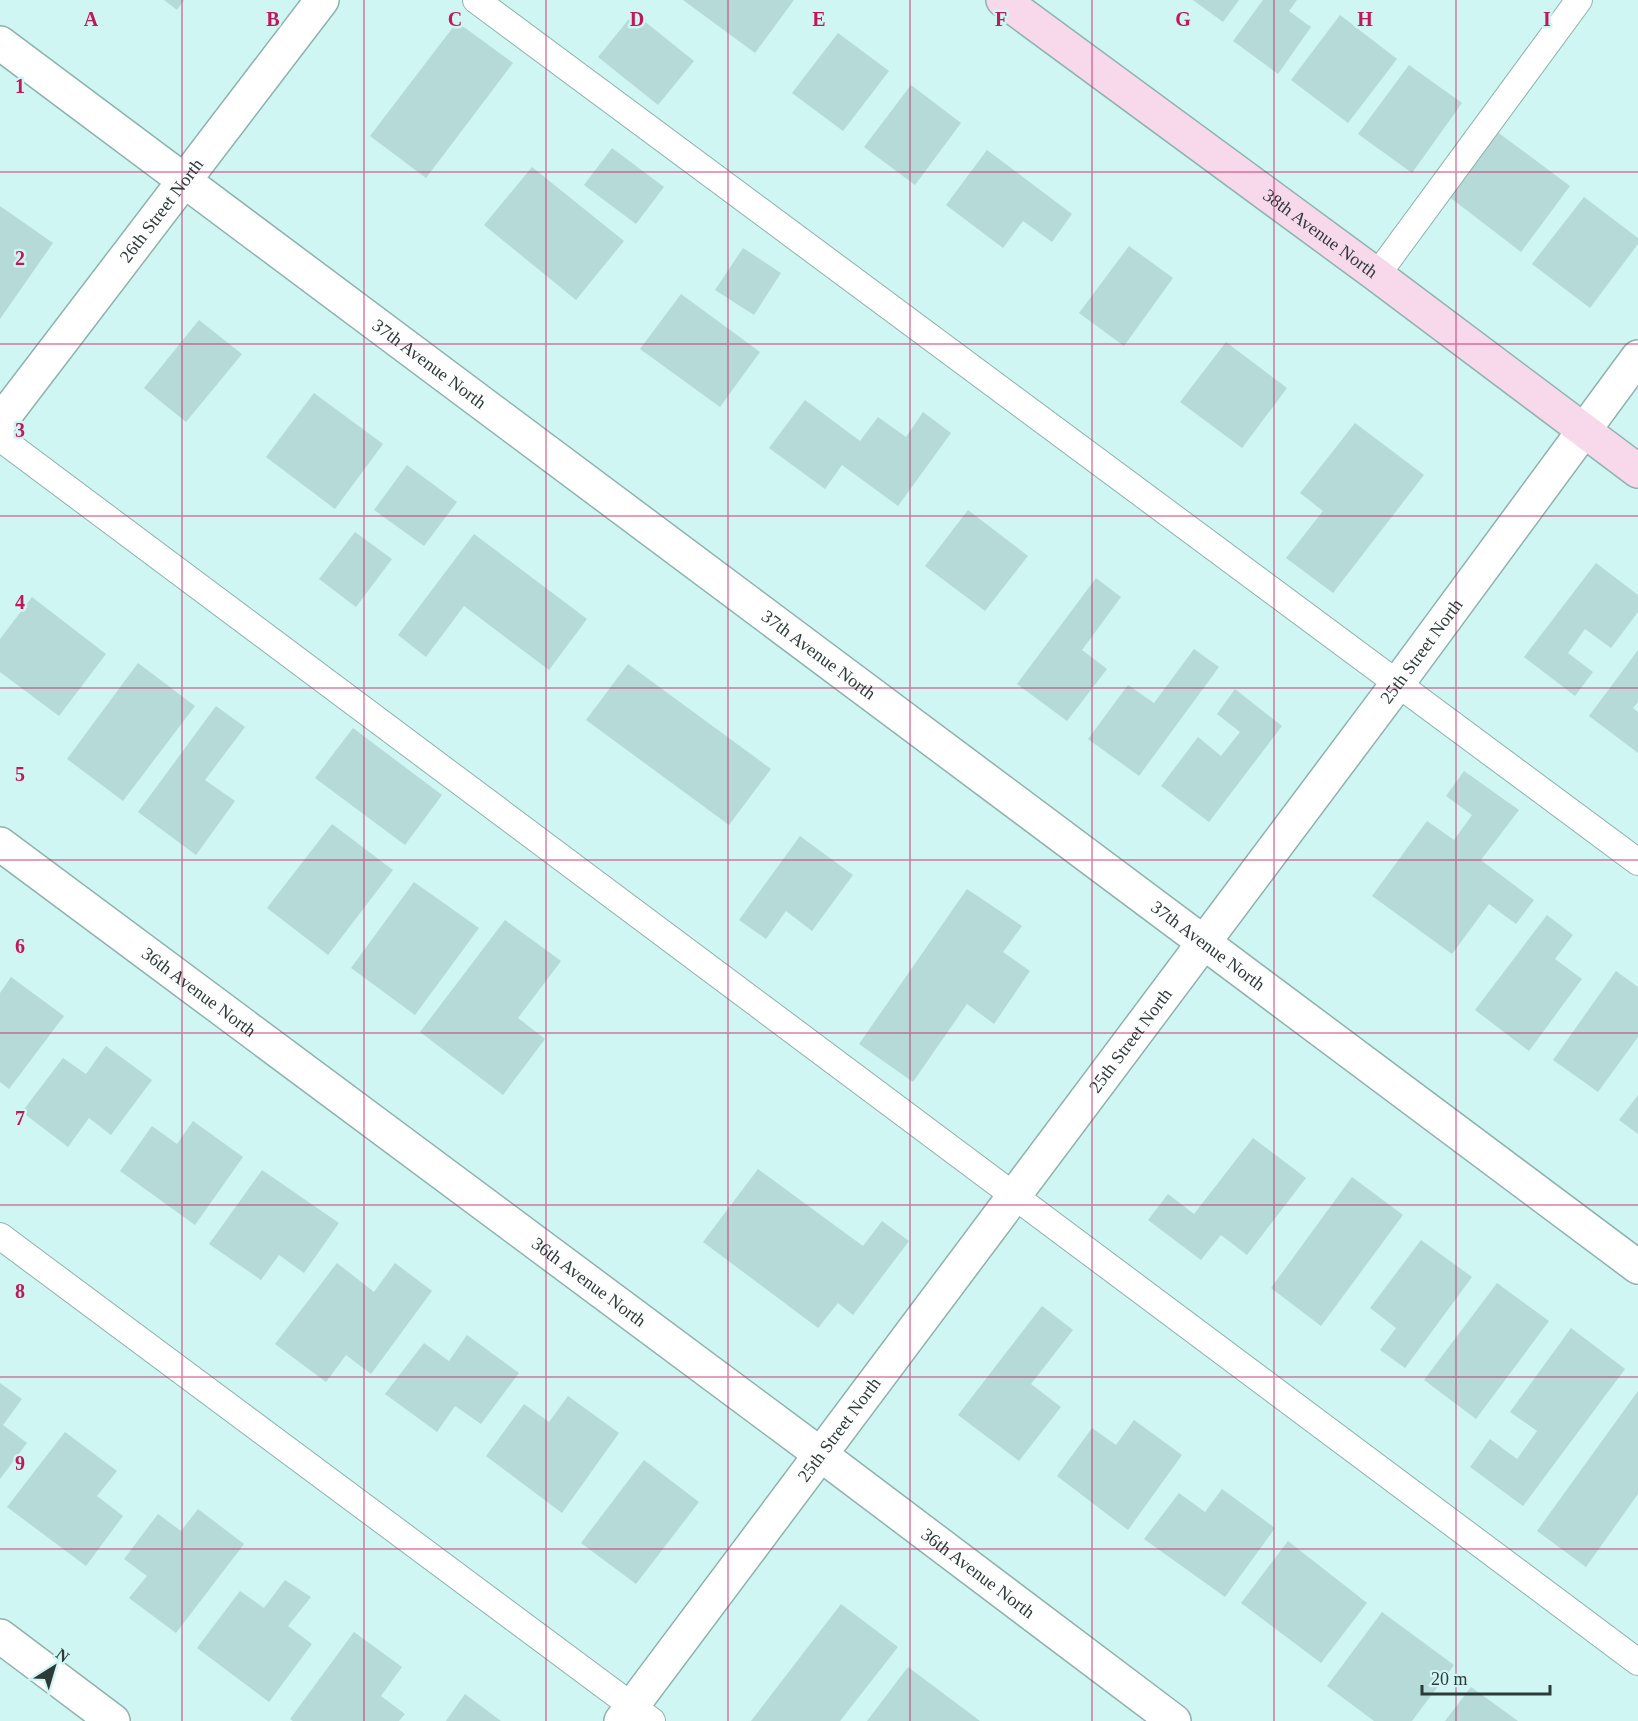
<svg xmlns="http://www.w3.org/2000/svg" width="1638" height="1721" font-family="'Times New Roman',serif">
	<rect width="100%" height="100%" fill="#d0f6f3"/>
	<g fill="#b5dad7">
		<path d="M 164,0 L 184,0 L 177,10 Z"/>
		<path d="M 683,0 L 794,0 L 755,53 Z"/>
		<path d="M 1193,0 L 1239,0 L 1223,22 Z"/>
		<path d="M 1263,0 L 1297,0 L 1289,11 L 1311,27 L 1278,74 L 1233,41 Z"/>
		<path d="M 634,13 L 694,61 L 658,105 L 598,57 Z"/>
		<path d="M 1340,15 L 1397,59 L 1348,123 L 1291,80 Z"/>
		<path d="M 457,22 L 513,63 L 426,178 L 370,136 Z"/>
		<path d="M 838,33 L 889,71 L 843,131 L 792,93 Z"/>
		<path d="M 1409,65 L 1462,103 L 1412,173 L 1358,134 Z"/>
		<path d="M 911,85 L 961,123 L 915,185 L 864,147 Z"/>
		<path d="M 1496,131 L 1570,186 L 1521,252 L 1448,196 Z"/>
		<path d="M 612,148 L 664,187 L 636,224 L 584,185 Z"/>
		<path d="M 987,150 L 1072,214 L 1052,242 L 1023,221 L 1003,248 L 946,205 Z"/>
		<path d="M 532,167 L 624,241 L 576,300 L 484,225 Z"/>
		<path d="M 1584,197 L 1638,238 L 1638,244 L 1590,308 L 1532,264 Z"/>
		<path d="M 0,206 L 53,243 L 0,319 Z"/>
		<path d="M 1129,246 L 1173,278 L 1124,346 L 1079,313 Z"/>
		<path d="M 743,248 L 781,273 L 754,315 L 715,290 Z"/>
		<path d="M 681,294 L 760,352 L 720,407 L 640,349 Z"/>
		<path d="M 199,320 L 242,354 L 186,422 L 144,388 Z"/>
		<path d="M 1226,342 L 1287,388 L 1242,448 L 1180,402 Z"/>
		<path d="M 314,393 L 383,444 L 335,509 L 266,457 Z"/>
		<path d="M 805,400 L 860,441 L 878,417 L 906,437 L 923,412 L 951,433 L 898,506 L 842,465 L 825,489 L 769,448 Z"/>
		<path d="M 1355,423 L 1424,475 L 1333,593 L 1286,558 L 1323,511 L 1300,493 Z"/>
		<path d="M 407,465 L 457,502 L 424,546 L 374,510 Z"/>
		<path d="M 968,510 L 1028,556 L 985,611 L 925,566 Z"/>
		<path d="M 355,532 L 392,559 L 356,607 L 319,579 Z"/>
		<path d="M 474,534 L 587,619 L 549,670 L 464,606 L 426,657 L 398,635 Z"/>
		<path d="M 1596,563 L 1638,595 L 1638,612 L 1611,648 L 1585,629 L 1568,653 L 1593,672 L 1575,696 L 1524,657 Z"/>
		<path d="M 1096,578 L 1121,597 L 1082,650 L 1107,669 L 1067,721 L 1017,684 Z"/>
		<path d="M 32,597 L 106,654 L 59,716 L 0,672 L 0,639 Z"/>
		<path d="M 1194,649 L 1219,667 L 1139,776 L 1088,739 L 1128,685 L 1154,703 Z"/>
		<path d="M 1638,650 L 1638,702 L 1633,708 L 1638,712 L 1638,753 L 1589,716 Z"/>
		<path d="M 138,663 L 195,706 L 123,801 L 67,759 Z"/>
		<path d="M 628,664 L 771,769 L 729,825 L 586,720 Z"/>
		<path d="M 1235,689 L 1282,726 L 1209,822 L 1161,786 L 1198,737 L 1221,756 L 1240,732 L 1217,714 Z"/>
		<path d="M 216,706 L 245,727 L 205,780 L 235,801 L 196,855 L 138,812 Z"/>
		<path d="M 353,728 L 442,795 L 405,845 L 315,778 Z"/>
		<path d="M 1464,771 L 1519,810 L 1481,860 L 1534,900 L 1516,924 L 1489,904 L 1452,954 L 1372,896 L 1427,821 L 1454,840 L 1472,815 L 1446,796 Z"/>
		<path d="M 332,824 L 393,870 L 328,955 L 267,908 Z"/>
		<path d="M 800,836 L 853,875 L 812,931 L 786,911 L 766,939 L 739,920 Z"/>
		<path d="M 414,882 L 479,928 L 415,1015 L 351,968 Z"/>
		<path d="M 967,889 L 1022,926 L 1003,952 L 1030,971 L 994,1024 L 967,1004 L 913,1082 L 859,1044 Z"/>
		<path d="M 1547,915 L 1573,935 L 1555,959 L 1582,979 L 1529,1051 L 1475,1010 Z"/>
		<path d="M 505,920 L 561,961 L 518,1018 L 545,1039 L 503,1095 L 420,1032 Z"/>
		<path d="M 1616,971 L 1638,987 L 1638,1037 L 1598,1092 L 1553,1060 Z"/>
		<path d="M 11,977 L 64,1016 L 9,1089 L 0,1082 L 0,993 Z"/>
		<path d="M 106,1046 L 152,1080 L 111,1135 L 89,1118 L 68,1147 L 22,1112 L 63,1058 L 86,1074 Z"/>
		<path d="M 1638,1095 L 1638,1134 L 1619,1120 Z"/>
		<path d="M 193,1121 L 243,1157 L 195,1225 L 120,1171 L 152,1126 L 177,1144 Z"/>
		<path d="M 1253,1138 L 1306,1178 L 1247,1255 L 1221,1235 L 1201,1260 L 1148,1220 L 1168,1194 L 1194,1214 Z"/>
		<path d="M 758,1169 L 863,1246 L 882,1221 L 909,1241 L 853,1315 L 838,1303 L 818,1328 L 703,1242 Z"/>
		<path d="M 262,1170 L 339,1223 L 304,1273 L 279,1255 L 261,1280 L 209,1244 Z"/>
		<path d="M 1352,1177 L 1403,1215 L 1321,1326 L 1271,1288 Z"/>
		<path d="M 1421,1240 L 1472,1277 L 1405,1368 L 1380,1350 L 1396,1328 L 1370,1308 Z"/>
		<path d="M 337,1263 L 374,1292 L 395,1263 L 432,1291 L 371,1374 L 346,1355 L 326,1382 L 275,1344 Z"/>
		<path d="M 1497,1283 L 1549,1321 L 1476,1419 L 1424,1380 Z"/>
		<path d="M 1042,1306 L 1073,1330 L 1031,1384 L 1061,1407 L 1019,1461 L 958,1415 Z"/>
		<path d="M 1571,1328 L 1625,1369 L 1523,1506 L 1470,1467 L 1490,1439 L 1517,1459 L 1537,1431 L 1510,1412 Z"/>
		<path d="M 467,1335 L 519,1373 L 481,1424 L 455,1406 L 437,1432 L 385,1394 L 424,1343 L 449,1361 Z"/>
		<path d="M 0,1383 L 22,1399 L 3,1425 L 27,1443 L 0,1479 Z"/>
		<path d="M 1638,1391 L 1638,1494 L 1586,1567 L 1537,1531 Z"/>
		<path d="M 568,1396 L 619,1433 L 562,1513 L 486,1456 L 524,1404 L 549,1422 Z"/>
		<path d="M 1134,1420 L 1182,1455 L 1128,1530 L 1057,1476 L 1092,1428 L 1116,1445 Z"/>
		<path d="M 65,1432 L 117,1471 L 97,1496 L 123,1516 L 86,1566 L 7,1507 Z"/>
		<path d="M 644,1460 L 699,1502 L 636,1584 L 581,1543 Z"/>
		<path d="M 1222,1489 L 1275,1528 L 1225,1597 L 1144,1539 L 1179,1493 L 1205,1512 Z"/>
		<path d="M 198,1509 L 244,1544 L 176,1633 L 129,1598 L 147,1576 L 124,1559 L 158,1514 L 181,1531 Z"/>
		<path d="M 1288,1541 L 1367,1603 L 1321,1663 L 1241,1603 Z"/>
		<path d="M 285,1580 L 311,1597 L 288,1626 L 312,1644 L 269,1702 L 197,1648 L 240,1591 L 264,1608 Z"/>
		<path d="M 841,1604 L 898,1647 L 840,1721 L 751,1721 Z"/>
		<path d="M 1382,1612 L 1454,1665 L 1412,1721 L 1374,1721 L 1327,1686 Z"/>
		<path d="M 354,1632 L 402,1667 L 381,1696 L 405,1714 L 399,1721 L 293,1721 L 290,1719 Z"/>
		<path d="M 908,1667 L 980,1721 L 867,1721 Z"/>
		<path d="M 1471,1687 L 1518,1721 L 1445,1721 Z"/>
		<path d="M 465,1694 L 501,1721 L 446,1721 Z"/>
	</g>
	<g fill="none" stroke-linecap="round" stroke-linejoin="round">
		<defs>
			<g id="lane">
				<path d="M 476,0 L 1638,862"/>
				<path d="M 1377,275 L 1579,0"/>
				<path d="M 0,438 L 1638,1662"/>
				<path d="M 0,1236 L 652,1721"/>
			</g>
			<g id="street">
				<path id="s1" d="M 0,43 L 1638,1267"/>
				<path id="s2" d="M 0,422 L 322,0"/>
				<path id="s3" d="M 0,844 L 820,1454 L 1174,1721"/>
				<path d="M 0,1636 L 113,1721"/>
				<path id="s4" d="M 621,1721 L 1398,683 L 1638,357"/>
			</g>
			<g id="secondary">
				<path id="s5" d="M 1003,0 L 1377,275 L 1638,471"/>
			</g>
		</defs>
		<use href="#lane" stroke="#8eb2af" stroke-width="28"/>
		<use href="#street" stroke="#8eb2af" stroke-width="36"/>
		<use href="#secondary" stroke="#8eb2af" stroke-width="36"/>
		<use href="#lane" stroke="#fff" stroke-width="26"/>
		<use href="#street" stroke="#fff" stroke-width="33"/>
		<use href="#secondary" stroke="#f8d9ec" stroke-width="33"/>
	</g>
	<path fill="none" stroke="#c2185b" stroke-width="1.5" stroke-opacity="0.55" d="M 182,0 L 182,1721M 364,0 L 364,1721M 546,0 L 546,1721M 728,0 L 728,1721M 910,0 L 910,1721M 1092,0 L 1092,1721M 1274,0 L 1274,1721M 1456,0 L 1456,1721M 0,172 L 1638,172M 0,344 L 1638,344M 0,516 L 1638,516M 0,688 L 1638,688M 0,860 L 1638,860M 0,1033 L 1638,1033M 0,1205 L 1638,1205M 0,1377 L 1638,1377M 0,1549 L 1638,1549"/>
	<g text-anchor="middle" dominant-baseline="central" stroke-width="5" stroke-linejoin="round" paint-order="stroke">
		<g font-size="18" fill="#2c3b39" stroke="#d0f6f3">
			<text stroke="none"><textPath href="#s2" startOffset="266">26th Street North</textPath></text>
			<text stroke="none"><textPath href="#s5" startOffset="394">38th Avenue North</textPath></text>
			<text stroke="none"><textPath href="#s1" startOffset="536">37th Avenue North</textPath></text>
			<text stroke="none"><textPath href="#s4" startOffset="1336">25th Street North</textPath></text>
			<text stroke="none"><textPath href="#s1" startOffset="1022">37th Avenue North</textPath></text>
			<text stroke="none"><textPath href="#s1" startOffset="1508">37th Avenue North</textPath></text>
			<text stroke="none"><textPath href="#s3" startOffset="248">36th Avenue North</textPath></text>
			<text stroke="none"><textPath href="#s4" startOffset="850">25th Street North</textPath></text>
			<text stroke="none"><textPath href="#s3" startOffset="734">36th Avenue North</textPath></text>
			<text stroke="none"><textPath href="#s4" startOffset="364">25th Street North</textPath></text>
			<text stroke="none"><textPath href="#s3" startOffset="1220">36th Avenue North</textPath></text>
		</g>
	</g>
	<g font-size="20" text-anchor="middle" font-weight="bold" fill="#c2185b" stroke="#d0f6f3" stroke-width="5" stroke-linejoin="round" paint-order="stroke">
		<text x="91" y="26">A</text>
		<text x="273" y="26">B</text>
		<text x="455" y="26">C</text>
		<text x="637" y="26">D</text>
		<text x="819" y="26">E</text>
		<text x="1001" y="26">F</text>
		<text x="1183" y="26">G</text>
		<text x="1365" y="26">H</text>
		<text x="1547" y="26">I</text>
		<text x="20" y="93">1</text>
		<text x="20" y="265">2</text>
		<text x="20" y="437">3</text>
		<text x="20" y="609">4</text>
		<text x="20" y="781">5</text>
		<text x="20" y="953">6</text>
		<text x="20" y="1125">7</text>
		<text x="20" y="1298">8</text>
		<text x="20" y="1470">9</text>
	</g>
	<g transform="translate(54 1667) rotate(37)" stroke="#d0f6f3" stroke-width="4.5" paint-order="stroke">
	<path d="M0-4.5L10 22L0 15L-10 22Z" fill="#2c3b39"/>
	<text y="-9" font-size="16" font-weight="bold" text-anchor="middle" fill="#2c3b39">N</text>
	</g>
	<path d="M1422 1685v9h128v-9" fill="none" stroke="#2c3b39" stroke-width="3"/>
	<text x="1431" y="1685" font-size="18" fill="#2c3b39" stroke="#d0f6f3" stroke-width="4.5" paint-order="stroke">20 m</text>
</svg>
